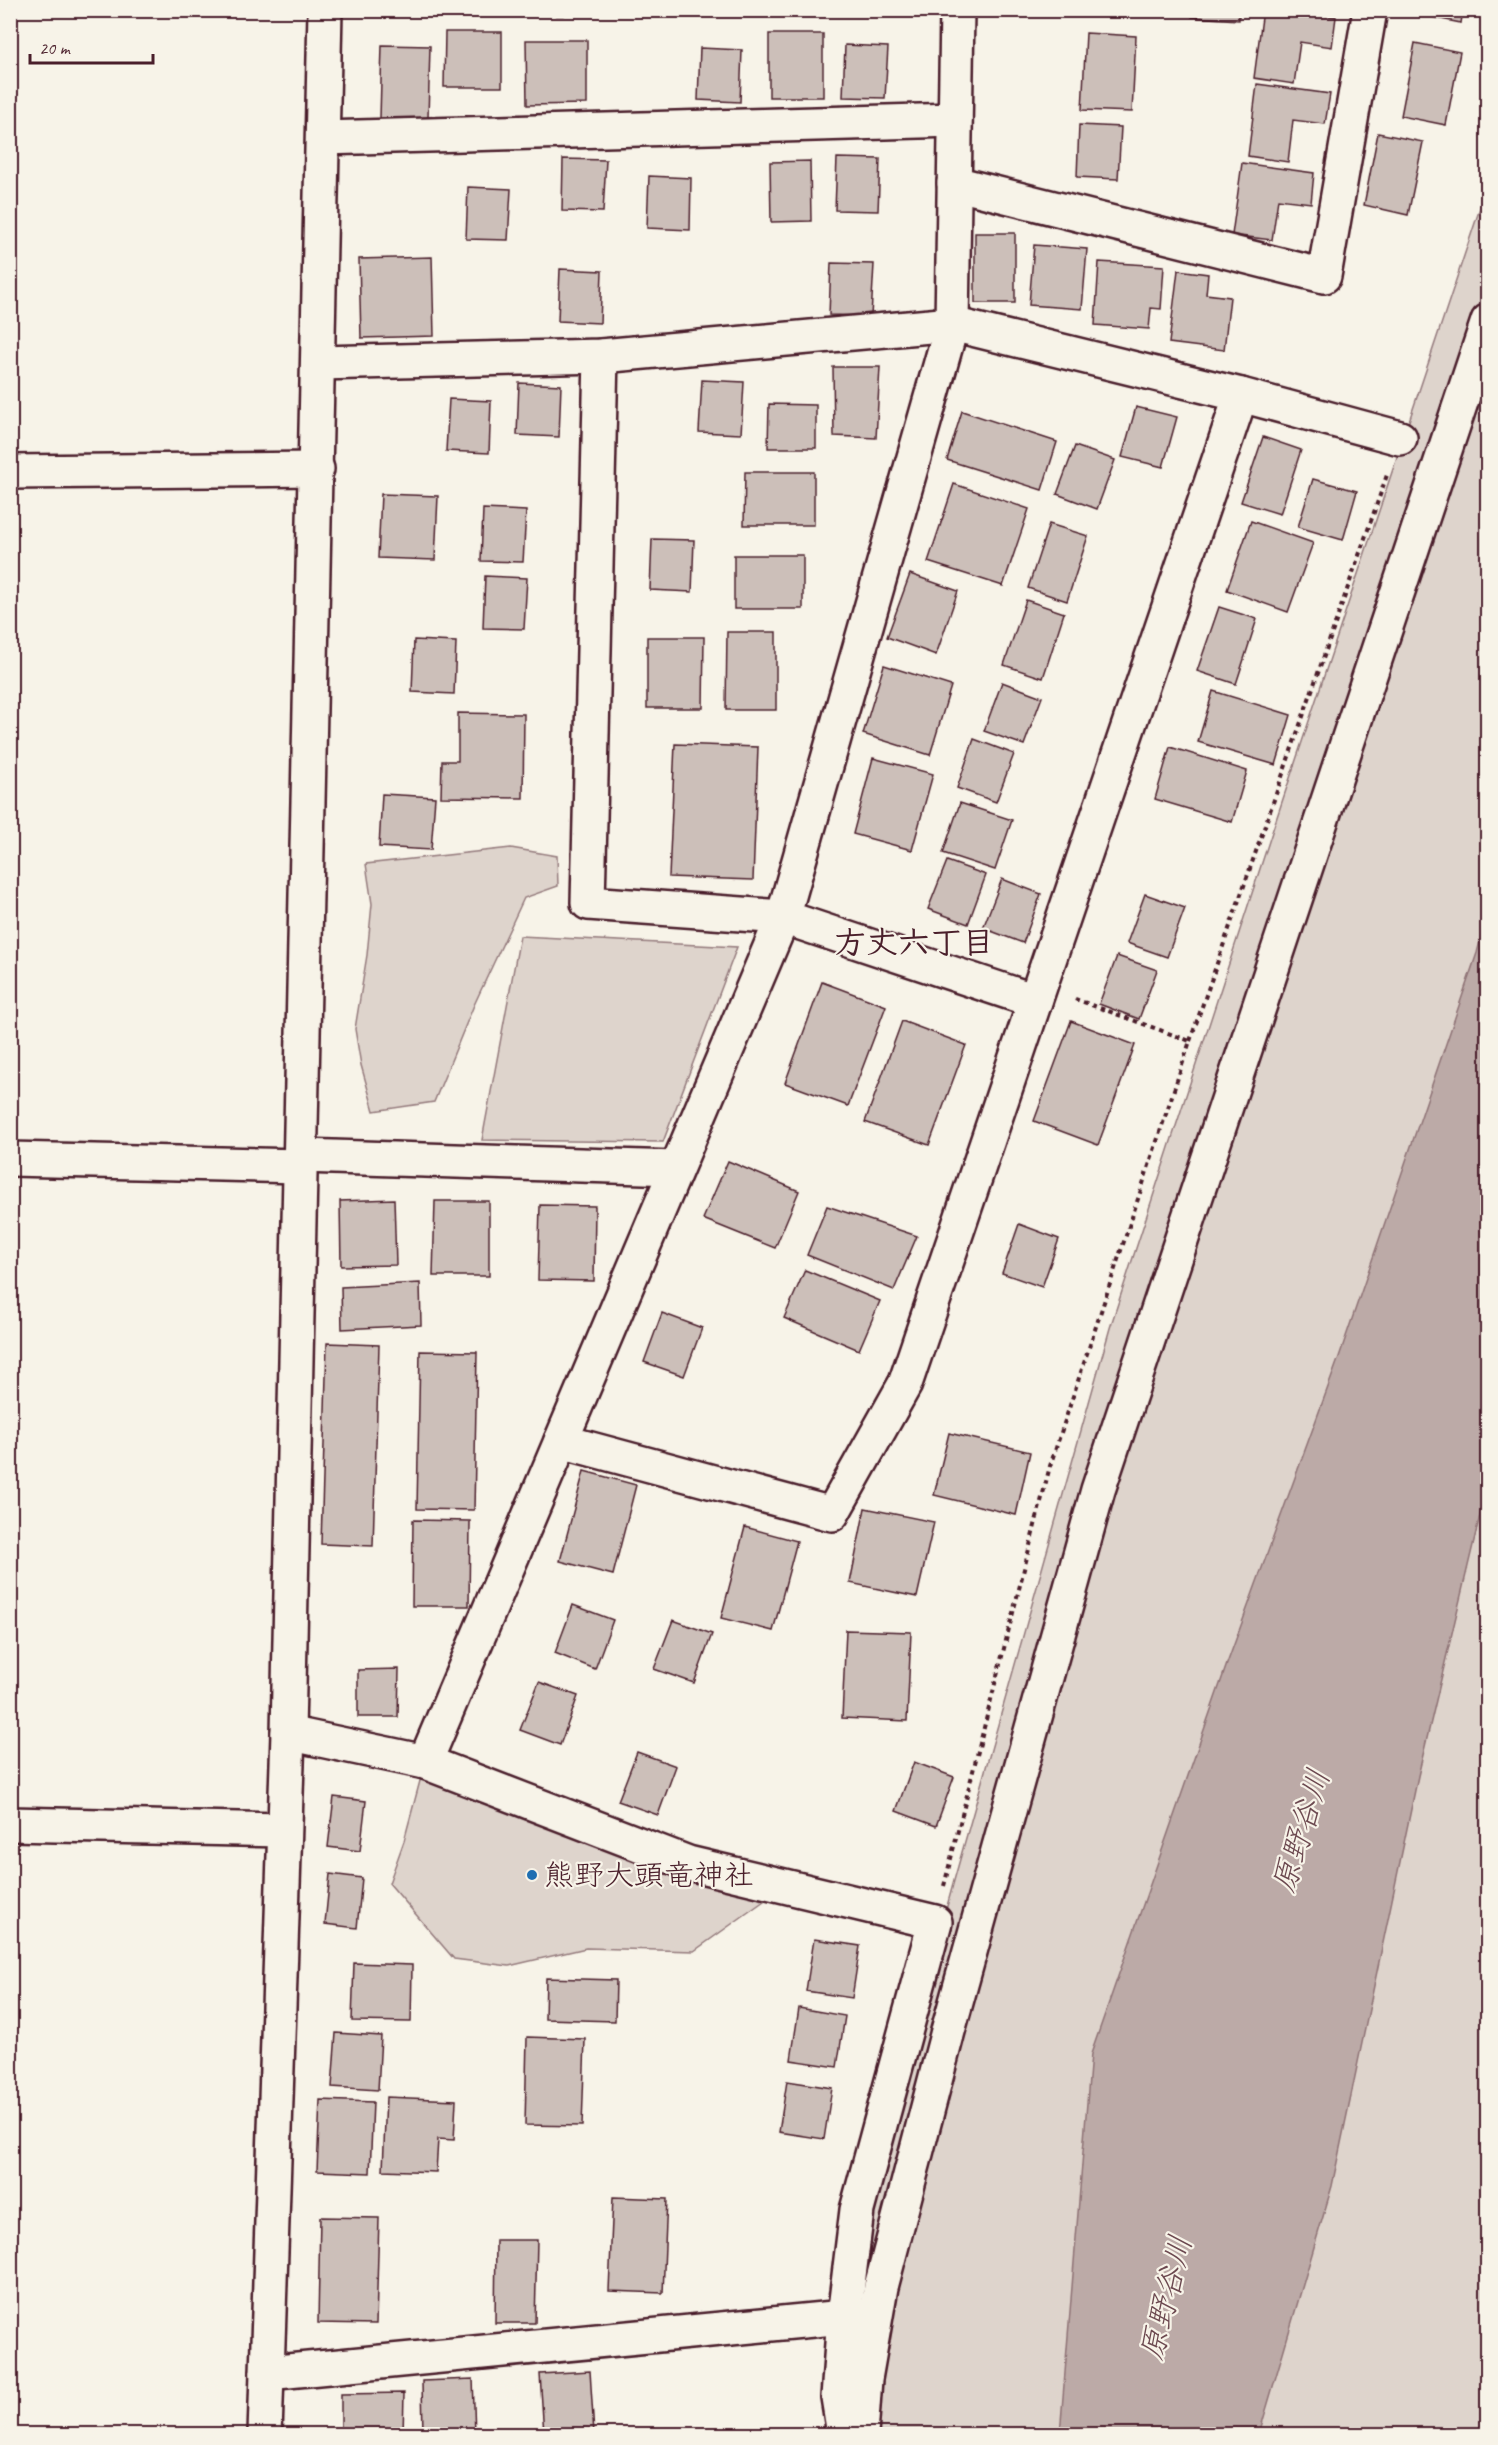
<svg xmlns="http://www.w3.org/2000/svg" width="1498" height="2445" font-family="Caveat,'Klee One',sans-serif">
	<rect width="100%" height="100%" fill="#f7f3e8"/>
	<filter id="ink" filterUnits="userSpaceOnUse"><feTurbulence type="fractalNoise" baseFrequency=".0167" numOctaves="2"/><feDisplacementMap in="SourceGraphic" scale="12" xChannelSelector="R" yChannelSelector="G"/><feConvolveMatrix kernelMatrix="1 2 1 2 8 2 1 2 1" color-interpolation-filters="sRGB"/></filter>
	<g filter="url(#ink)">
		<g fill="#ded4cc" stroke="#947a7c" stroke-width="1.5">
			<path d="M 1487,187 L 1487,2434 L 845,2434 L 867,2198 L 955,1877 L 1110,1328 L 1273,829 Z"/>
			<path d="M 511,848 L 557,856 L 558,886 L 524,898 L 474,1005 L 434,1102 L 374,1111 L 361,1065 L 355,1029 L 367,955 L 372,904 L 366,864 Z"/>
			<path d="M 520,936 L 737,947 L 663,1142 L 482,1140 Z"/>
			<path d="M 425,1762 L 607,1832 L 764,1901 L 694,1951 L 586,1948 L 509,1966 L 454,1959 L 389,1883 L 404,1841 Z"/>
		</g>
		<path fill="#bcaaa7" stroke="#8e7275" stroke-width="1.5" d="M 1487,914 L 1487,1486 L 1418,1776 L 1332,2186 L 1259,2434 L 1060,2434 L 1091,2054 L 1228,1661 L 1339,1357 L 1477,953 Z"/>
		<g fill="#ccbfb9" stroke="#4a1f2b" stroke-width="1.5">
			<path d="M 503,10 L 564,10 L 564,15 L 503,16 Z"/>
			<path d="M 662,10 L 704,10 L 704,17 L 661,16 Z"/>
			<path d="M 1008,10 L 1065,10 L 1065,15 Z"/>
			<path d="M 1193,10 L 1239,10 L 1239,20 L 1192,17 Z"/>
			<path d="M 1263,10 L 1290,10 L 1336,17 L 1332,47 L 1300,42 L 1294,84 L 1254,78 Z"/>
			<path d="M 1417,10 L 1463,10 L 1461,23 L 1416,14 Z"/>
			<path d="M 445,32 L 502,32 L 502,87 L 444,87 Z"/>
			<path d="M 1086,33 L 1136,36 L 1132,112 L 1082,110 Z"/>
			<rect x="769" y="34" width="54" height="63"/>
			<path d="M 526,40 L 587,40 L 587,104 L 527,105 Z"/>
			<path d="M 1415,43 L 1460,52 L 1446,125 L 1401,116 Z"/>
			<path d="M 382,45 L 430,46 L 428,118 L 380,118 Z"/>
			<path d="M 845,45 L 888,47 L 885,98 L 843,97 Z"/>
			<path d="M 700,48 L 742,50 L 740,102 L 698,100 Z"/>
			<path d="M 1257,84 L 1330,94 L 1325,124 L 1293,120 L 1288,162 L 1248,156 Z"/>
			<path d="M 1079,125 L 1121,127 L 1118,179 L 1077,177 Z"/>
			<path d="M 1378,133 L 1423,142 L 1408,215 L 1364,205 Z"/>
			<path d="M 837,158 L 880,159 L 878,211 L 835,210 Z"/>
			<path d="M 563,159 L 606,160 L 603,212 L 562,211 Z"/>
			<path d="M 810,161 L 811,221 L 771,222 L 770,162 Z"/>
			<path d="M 1242,163 L 1314,173 L 1311,203 L 1278,199 L 1272,240 L 1232,235 Z"/>
			<path d="M 649,176 L 691,178 L 690,230 L 647,228 Z"/>
			<path d="M 468,187 L 511,189 L 508,240 L 466,239 Z"/>
			<rect x="975" y="233" width="40" height="70"/>
			<path d="M 1034,245 L 1087,249 L 1082,309 L 1029,305 Z"/>
			<path d="M 432,257 L 434,336 L 361,338 L 359,259 Z"/>
			<path d="M 1099,262 L 1164,266 L 1161,309 L 1151,308 L 1149,329 L 1095,325 Z"/>
			<path d="M 831,263 L 874,264 L 871,316 L 829,315 Z"/>
			<path d="M 560,269 L 602,271 L 600,323 L 558,321 Z"/>
			<path d="M 1178,270 L 1208,274 L 1206,294 L 1230,297 L 1224,350 L 1169,343 Z"/>
			<path d="M 833,367 L 880,367 L 876,438 L 834,436 Z"/>
			<path d="M 702,380 L 744,382 L 741,434 L 699,432 Z"/>
			<path d="M 519,383 L 561,385 L 559,437 L 517,435 Z"/>
			<path d="M 449,399 L 491,401 L 489,453 L 446,451 Z"/>
			<path d="M 769,404 L 816,405 L 816,448 L 768,448 Z"/>
			<path d="M 1136,407 L 1177,417 L 1163,467 L 1122,457 Z"/>
			<path d="M 962,411 L 1057,442 L 1042,490 L 947,460 Z"/>
			<path d="M 1263,437 L 1301,450 L 1280,514 L 1241,502 Z"/>
			<path d="M 1075,446 L 1115,460 L 1097,509 L 1057,494 Z"/>
			<path d="M 745,472 L 814,472 L 814,525 L 744,525 Z"/>
			<path d="M 1313,479 L 1357,491 L 1343,540 L 1298,527 Z"/>
			<path d="M 954,484 L 1029,509 L 1003,586 L 928,562 Z"/>
			<path d="M 381,494 L 438,496 L 435,560 L 378,558 Z"/>
			<path d="M 483,509 L 526,511 L 523,562 L 481,561 Z"/>
			<path d="M 1251,521 L 1313,543 L 1288,612 L 1227,590 Z"/>
			<path d="M 1049,524 L 1088,536 L 1067,601 L 1028,588 Z"/>
			<path d="M 652,539 L 694,540 L 692,592 L 650,590 Z"/>
			<rect x="734" y="555" width="69" height="54"/>
			<path d="M 910,574 L 958,591 L 936,655 L 887,637 Z"/>
			<path d="M 485,576 L 527,578 L 524,629 L 483,628 Z"/>
			<path d="M 1026,600 L 1064,613 L 1043,678 L 1004,665 Z"/>
			<path d="M 1219,607 L 1257,619 L 1236,684 L 1197,671 Z"/>
			<path d="M 727,632 L 776,632 L 776,710 L 726,710 Z"/>
			<path d="M 647,637 L 704,637 L 703,708 L 647,708 Z"/>
			<path d="M 414,640 L 456,642 L 454,694 L 412,692 Z"/>
			<path d="M 884,665 L 951,686 L 930,755 L 863,734 Z"/>
			<path d="M 1002,682 L 1042,697 L 1024,745 L 984,731 Z"/>
			<path d="M 1213,691 L 1291,715 L 1276,765 L 1198,742 Z"/>
			<path d="M 458,713 L 524,714 L 523,798 L 441,797 L 442,761 L 458,761 Z"/>
			<path d="M 974,739 L 1014,754 L 996,802 L 957,788 Z"/>
			<path d="M 675,744 L 758,747 L 753,880 L 669,877 Z"/>
			<path d="M 1170,747 L 1247,771 L 1232,822 L 1155,799 Z"/>
			<path d="M 873,758 L 933,774 L 912,850 L 853,834 Z"/>
			<path d="M 382,794 L 435,797 L 431,850 L 379,847 Z"/>
			<path d="M 960,803 L 1012,820 L 995,870 L 943,853 Z"/>
			<path d="M 947,861 L 986,875 L 968,924 L 928,909 Z"/>
			<path d="M 1002,879 L 1041,894 L 1023,943 L 983,928 Z"/>
			<path d="M 1145,894 L 1185,908 L 1167,957 L 1127,943 Z"/>
			<path d="M 1117,956 L 1157,970 L 1139,1019 L 1099,1004 Z"/>
			<path d="M 822,982 L 886,1006 L 848,1106 L 785,1083 Z"/>
			<path d="M 902,1021 L 966,1045 L 929,1145 L 865,1122 Z"/>
			<path d="M 1071,1021 L 1135,1045 L 1098,1145 L 1034,1121 Z"/>
			<path d="M 728,1161 L 799,1191 L 775,1248 L 703,1219 Z"/>
			<path d="M 394,1199 L 396,1265 L 341,1266 L 340,1201 Z"/>
			<path d="M 435,1201 L 489,1201 L 489,1276 L 433,1276 Z"/>
			<path d="M 540,1205 L 595,1206 L 594,1281 L 538,1280 Z"/>
			<path d="M 827,1206 L 917,1236 L 894,1290 L 807,1255 Z"/>
			<path d="M 1019,1224 L 1059,1239 L 1042,1287 L 1002,1273 Z"/>
			<path d="M 805,1270 L 880,1301 L 859,1350 L 784,1318 Z"/>
			<path d="M 420,1283 L 421,1325 L 342,1329 L 341,1287 Z"/>
			<path d="M 662,1313 L 702,1328 L 684,1376 L 644,1362 Z"/>
			<path d="M 327,1343 L 379,1345 L 373,1546 L 321,1544 Z"/>
			<path d="M 420,1351 L 477,1352 L 474,1510 L 417,1509 Z"/>
			<path d="M 949,1433 L 1030,1452 L 1016,1515 L 934,1495 Z"/>
			<path d="M 584,1471 L 636,1485 L 613,1575 L 560,1561 Z"/>
			<path d="M 865,1508 L 934,1522 L 917,1597 L 850,1583 Z"/>
			<path d="M 413,1520 L 470,1521 L 469,1606 L 412,1606 Z"/>
			<path d="M 745,1527 L 797,1541 L 773,1631 L 721,1618 Z"/>
			<path d="M 573,1605 L 613,1620 L 595,1669 L 555,1653 Z"/>
			<path d="M 673,1620 L 712,1634 L 694,1683 L 654,1669 Z"/>
			<path d="M 846,1630 L 911,1632 L 907,1721 L 842,1718 Z"/>
			<path d="M 399,1669 L 398,1717 L 358,1717 L 358,1670 Z"/>
			<path d="M 539,1682 L 578,1696 L 560,1745 L 520,1730 Z"/>
			<path d="M 637,1752 L 676,1766 L 658,1815 L 618,1801 Z"/>
			<path d="M 914,1762 L 954,1777 L 936,1826 L 896,1811 Z"/>
			<path d="M 334,1797 L 366,1801 L 360,1851 L 328,1847 Z"/>
			<path d="M 330,1874 L 362,1878 L 357,1928 L 325,1924 Z"/>
			<path d="M 814,1939 L 860,1946 L 852,1998 L 806,1991 Z"/>
			<path d="M 354,1963 L 412,1965 L 411,2022 L 352,2021 Z"/>
			<path d="M 546,1978 L 616,1980 L 615,2021 L 545,2019 Z"/>
			<path d="M 799,2008 L 845,2016 L 837,2067 L 791,2060 Z"/>
			<path d="M 336,2033 L 381,2036 L 378,2090 L 332,2087 Z"/>
			<path d="M 527,2037 L 585,2039 L 582,2126 L 525,2125 Z"/>
			<path d="M 787,2081 L 832,2088 L 824,2139 L 779,2132 Z"/>
			<path d="M 386,2097 L 456,2100 L 454,2140 L 438,2139 L 436,2172 L 383,2170 Z"/>
			<path d="M 320,2100 L 373,2102 L 370,2173 L 317,2171 Z"/>
			<path d="M 613,2197 L 667,2199 L 663,2293 L 609,2291 Z"/>
			<path d="M 320,2217 L 379,2218 L 376,2324 L 318,2323 Z"/>
			<path d="M 496,2240 L 537,2240 L 535,2323 L 495,2323 Z"/>
			<path d="M 590,2371 L 594,2434 L 544,2434 L 540,2374 Z"/>
			<path d="M 473,2379 L 475,2434 L 423,2434 L 422,2381 Z"/>
			<path d="M 404,2393 L 403,2434 L 341,2434 L 341,2394 Z"/>
		</g>
		<g fill="none" stroke-linecap="round" stroke-linejoin="round">
			<defs>
				<g id="minor">
					<path d="M 323,138 L 955,120"/>
					<path d="M 954,183 L 1324,276 L 1370,10"/>
					<path d="M 601,356 L 588,903 L 783,917 L 1035,1001"/>
					<path d="M 319,363 L 601,356 L 952,324 L 1241,395 L 1400,438"/>
					<path d="M 10,472 L 317,469"/>
					<path d="M 302,1156 L 676,1168"/>
					<path d="M 10,1159 L 301,1166"/>
					<path d="M 561,1441 L 832,1514 L 905,1384 L 1241,395"/>
					<path d="M 288,1733 L 425,1762 L 688,1863 L 935,1922 L 857,2210 L 844,2317 L 838,2397 L 844,2434"/>
					<path d="M 425,1762 L 783,917 L 952,324 L 957,10"/>
					<path d="M 10,1824 L 284,1830"/>
					<path d="M 267,2373 L 844,2317"/>
					<path d="M 861,2434 L 865,2379 L 881,2287 L 948,2031 L 1098,1490 L 1488,321"/>
				</g>
				<path id="tertiary" d="M 265,2434 L 288,1733 L 325,10"/>
			</defs>
			<use href="#minor" stroke="#4a1f2b" stroke-width="38"/>
			<use href="#tertiary" stroke="#4a1f2b" stroke-width="38"/>
			<g stroke="#4a1f2b" stroke-width="4" stroke-dasharray="4.5 4.5" stroke-linecap="butt">
				<path d="M 1190,1041 L 1388,472"/>
				<path d="M 944,1886 L 1050,1466 L 1190,1041 L 1075,999"/>
			</g>
			<use href="#minor" stroke="#f7f3e8" stroke-width="33"/>
			<use href="#tertiary" stroke="#f7f3e8" stroke-width="33"/>
		</g>
	</g>
	<circle fill="#1f6fb2" stroke="#f7f3e8" stroke-width="2" cx="532" cy="1875" r="6"/>
	<g text-anchor="middle" dominant-baseline="central" stroke-width="4.5" stroke-linejoin="round" paint-order="stroke">
		<g font-size="30" fill="#4a1f2b" stroke="#f7f3e8" text-anchor="start">
			<text x="544" y="1875">熊野大頭竜神社</text>
		</g>
		<g font-size="32" font-weight="bold" fill="#4a1f2b" stroke="#f7f3e8">
			<text x="914" y="942">方丈六丁目</text>
		</g>
		<g font-size="32" font-style="italic" fill="#6c4950" stroke="#f7f3e8">
			<text transform="translate(1301 1831) rotate(-73)">原野谷川</text>
			<text transform="translate(1166 2298) rotate(-76)">原野谷川</text>
		</g>
	</g>
	<rect width="1498" height="2445" fill="none" stroke="#f7f3e8" stroke-width="36"/>
	<rect x="18" y="18" width="1462" height="2409" fill="none" stroke="#4a1f2b" stroke-width="2" filter="url(#ink)"/>
	<path d="M30 54v9h123v-9" fill="none" stroke="#4a1f2b" stroke-width="3"/>
	<text x="39" y="54" font-size="18" fill="#4a1f2b" stroke="#f7f3e8" stroke-width="4.5" paint-order="stroke">20 m</text>
</svg>
